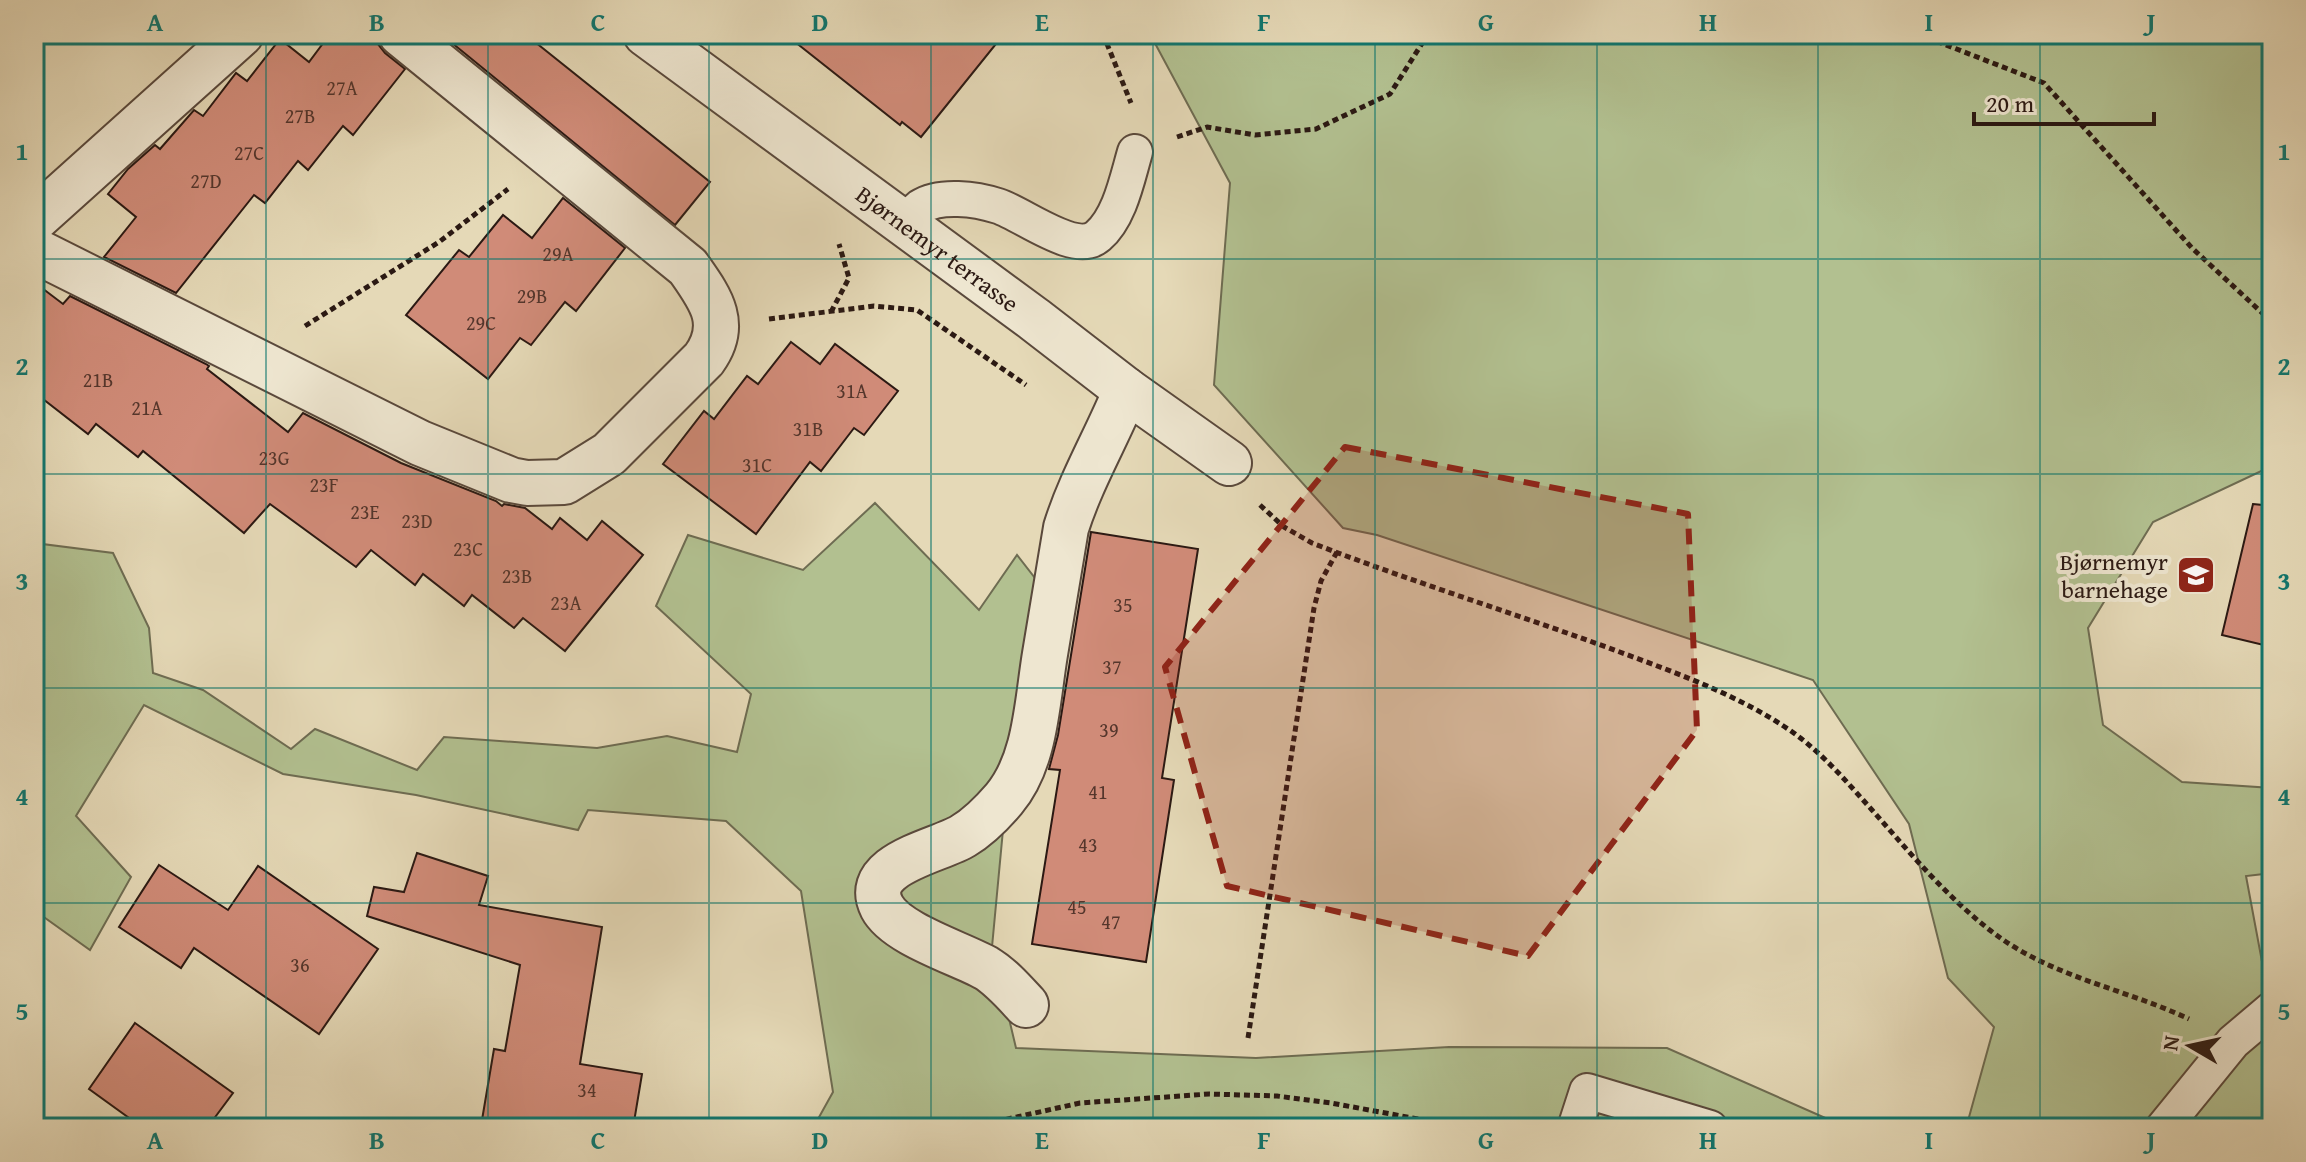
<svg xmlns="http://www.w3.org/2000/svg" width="2306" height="1162" font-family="'Gentium Book Plus',serif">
	<rect width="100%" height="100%" fill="#e5d9b7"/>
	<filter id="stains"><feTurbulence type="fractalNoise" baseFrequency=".0025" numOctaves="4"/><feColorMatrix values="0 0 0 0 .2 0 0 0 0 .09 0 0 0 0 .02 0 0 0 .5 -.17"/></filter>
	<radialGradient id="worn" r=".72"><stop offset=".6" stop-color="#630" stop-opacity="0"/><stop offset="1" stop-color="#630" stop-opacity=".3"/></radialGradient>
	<g fill="#b2c090" stroke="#6e6c52" stroke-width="2">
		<path d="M 1150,34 L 2272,34 L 2272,466 L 2153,522 L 2088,628 L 2103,725 L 2182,782 L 2272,788 L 2272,873 L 2246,876 L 2272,1015 L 2272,1128 L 1966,1128 L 1994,1027 L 1948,978 L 1909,824 L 1813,680 L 1377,535 L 1343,528 L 1214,385 L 1230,183 Z"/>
		<path d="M 875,503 L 979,610 L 1017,555 L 1038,582 L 1012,734 L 992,947 L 1016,1048 L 1256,1058 L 1449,1047 L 1667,1048 L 1848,1128 L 813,1128 L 833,1092 L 801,891 L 726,821 L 588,810 L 578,830 L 416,795 L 283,774 L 144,705 L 76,816 L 131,877 L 90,950 L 34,910 L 34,543 L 113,553 L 149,628 L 153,673 L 203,690 L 291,749 L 315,729 L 417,770 L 444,737 L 597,748 L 667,736 L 737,752 L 751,694 L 656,606 L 688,535 L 803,570 Z"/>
	</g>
	<g fill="#d08b78" stroke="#2b1913" stroke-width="2">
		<path d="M 330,34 L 377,34 L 378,44 L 385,53 L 405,69 L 353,135 L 343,126 L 308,170 L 298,161 L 265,203 L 254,195 L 176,293 L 104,257 L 136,217 L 108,194 L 128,169 L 155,145 L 160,149 L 194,110 L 203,116 L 236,73 L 247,81 L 280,39 L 309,62 Z"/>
		<path d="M 441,34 L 525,34 L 710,182 L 675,225 Z"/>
		<path d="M 785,34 L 1004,34 L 921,137 L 902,122 L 900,125 Z"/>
		<path d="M 563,198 L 625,248 L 576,311 L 565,302 L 531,345 L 520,338 L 488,379 L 406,315 L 459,250 L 469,257 L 503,215 L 532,238 Z"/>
		<path d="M 34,282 L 63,304 L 70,296 L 206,364 L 209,366 L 207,369 L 288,432 L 303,413 L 401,463 L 496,501 L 502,506 L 504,504 L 525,508 L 552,529 L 560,518 L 587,540 L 602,521 L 643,555 L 565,651 L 523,618 L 514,628 L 472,595 L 464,606 L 423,574 L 415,585 L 371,550 L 356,567 L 270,504 L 244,533 L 143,451 L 138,457 L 96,424 L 88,434 L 34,392 Z"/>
		<path d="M 791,342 L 820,364 L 835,344 L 898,391 L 864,435 L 854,428 L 821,471 L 810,462 L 756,534 L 663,464 L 704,411 L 714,419 L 747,376 L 758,384 Z"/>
		<path d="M 2253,504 L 2272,506 L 2272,647 L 2222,635 Z"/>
		<path d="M 1091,532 L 1198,549 L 1162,778 L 1174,780 L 1146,962 L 1032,944 L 1060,770 L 1049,769 L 1058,735 Z"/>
		<path d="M 417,853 L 488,876 L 479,905 L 602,927 L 580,1064 L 642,1074 L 633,1128 L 529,1128 L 482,1120 L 494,1049 L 505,1051 L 520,965 L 367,916 L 374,887 L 404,892 Z"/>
		<path d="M 159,865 L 228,910 L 258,866 L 378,949 L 319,1034 L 194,948 L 181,968 L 119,927 Z"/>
		<path d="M 135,1023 L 233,1093 L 207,1128 L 143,1128 L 89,1089 Z"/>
	</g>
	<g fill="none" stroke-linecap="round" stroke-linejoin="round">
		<defs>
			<g id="lane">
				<path d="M 902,224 C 908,219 914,212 920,207 C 940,194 976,199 998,206 C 1023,214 1075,256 1098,236 C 1120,217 1127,179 1135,152"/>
				<path d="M 1575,1128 L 1587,1091 L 1710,1128"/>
				<path d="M 2163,1128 L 2233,1042 L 2272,1009"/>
			</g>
			<g id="street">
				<path id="s1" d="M 646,34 L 1034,319 L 1126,390 L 1229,463"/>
				<path d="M 34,220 L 241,34"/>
				<path d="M 34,250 L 420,443 L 511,480 L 527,483 L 564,482 L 609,454 L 704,359 C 730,323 709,297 688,267 L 401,34"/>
				<path d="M 1026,1005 C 1014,992 1001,977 986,968 C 959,953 896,934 882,907 C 860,864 939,851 963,836 C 978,827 992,813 1004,799 C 1036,761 1037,702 1045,654 C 1052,612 1059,570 1066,528 C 1081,480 1107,437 1126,390"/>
			</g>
		</defs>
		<use href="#lane" stroke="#5a493c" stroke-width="38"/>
		<use href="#street" stroke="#5a493c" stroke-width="48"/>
		<g stroke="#2b1913" stroke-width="5" stroke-dasharray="6 4" stroke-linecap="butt">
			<path d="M 1103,34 L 1131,103"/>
			<path d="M 1918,34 L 2044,83 L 2192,248 L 2272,322"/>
			<path d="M 1177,137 L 1207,127 L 1255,135 L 1316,129 L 1390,94 L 1428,34"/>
			<path d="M 831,312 L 849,278 L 839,244"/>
			<path d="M 769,319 L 874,306 L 917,310 L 1026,385"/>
			<path d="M 305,326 L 439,242 L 508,189"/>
			<path d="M 1260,505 L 1284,527 L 1312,543 C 1410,581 1510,612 1609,648 C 1668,670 1732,692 1785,727 C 1819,749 1846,781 1872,810 C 1910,853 1946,896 1991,931 C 2050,977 2123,988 2189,1019"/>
			<path d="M 1248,1038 L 1314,608 L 1321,581 L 1337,552"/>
			<path d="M 967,1128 L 1080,1103 L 1209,1094 L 1277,1096 L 1331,1103 L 1467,1128"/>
		</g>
		<use href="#lane" stroke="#eee6d0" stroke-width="34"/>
		<use href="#street" stroke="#eee6d0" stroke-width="44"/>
	</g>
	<path fill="#8f2418" fill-opacity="0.2" stroke="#8f2418" stroke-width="6" stroke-dasharray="16 10" stroke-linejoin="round" d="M 1345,447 L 1688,514 L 1697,730 L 1528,956 L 1227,886 L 1165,667 Z"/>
	<path fill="none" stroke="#0f766e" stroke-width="2" stroke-opacity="0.55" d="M 266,34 L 266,1128M 488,34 L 488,1128M 709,34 L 709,1128M 931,34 L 931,1128M 1153,34 L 1153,1128M 1375,34 L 1375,1128M 1597,34 L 1597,1128M 1818,34 L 1818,1128M 2040,34 L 2040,1128M 34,259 L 2272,259M 34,474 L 2272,474M 34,688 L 2272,688M 34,903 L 2272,903"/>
	<defs>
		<symbol id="school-square" viewBox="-11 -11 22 22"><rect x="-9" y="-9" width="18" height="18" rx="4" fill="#8f2418" stroke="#eee6d0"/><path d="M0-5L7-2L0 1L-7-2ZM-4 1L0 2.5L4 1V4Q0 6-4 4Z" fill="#fff"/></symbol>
	</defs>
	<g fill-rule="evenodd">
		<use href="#school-square" x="2174" y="553" width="44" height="44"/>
	</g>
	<g text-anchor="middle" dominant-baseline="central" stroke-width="8" stroke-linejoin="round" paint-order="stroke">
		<g font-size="20" fill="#54362c">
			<text x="342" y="87">27A</text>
			<text x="300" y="115">27B</text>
			<text x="249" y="152">27C</text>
			<text x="206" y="180">27D</text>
			<text x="558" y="253">29A</text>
			<text x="532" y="295">29B</text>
			<text x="481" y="322">29C</text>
			<text x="98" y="379">21B</text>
			<text x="852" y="390">31A</text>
			<text x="147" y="407">21A</text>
			<text x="808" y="428">31B</text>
			<text x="274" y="457">23G</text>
			<text x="757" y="464">31C</text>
			<text x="324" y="484">23F</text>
			<text x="365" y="511">23E</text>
			<text x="417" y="520">23D</text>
			<text x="468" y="548">23C</text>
			<text x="517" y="575">23B</text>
			<text x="566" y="602">23A</text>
			<text x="1123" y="604">35</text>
			<text x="1112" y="666">37</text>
			<text x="1109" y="729">39</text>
			<text x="1098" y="791">41</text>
			<text x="1088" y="844">43</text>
			<text x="1077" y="906">45</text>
			<text x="1111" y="921">47</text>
			<text x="300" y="964">36</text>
			<text x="587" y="1089">34</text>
		</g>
		<g font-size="24" fill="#2b1913" stroke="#eee6d0">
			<text stroke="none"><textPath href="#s1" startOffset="362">Bjørnemyr terrasse</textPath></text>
		</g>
		<g font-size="24" fill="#2b1913" stroke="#eee6d0" text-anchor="end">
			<text x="2168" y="561">Bjørnemyr<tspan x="2168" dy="28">barnehage</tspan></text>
		</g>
	</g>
	<rect width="2306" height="1162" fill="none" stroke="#e5d9b7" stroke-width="88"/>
	<g transform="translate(2190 1046) rotate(279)" stroke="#eee6d0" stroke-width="6" paint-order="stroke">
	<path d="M0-6L14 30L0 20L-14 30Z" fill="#2b1913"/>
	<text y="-12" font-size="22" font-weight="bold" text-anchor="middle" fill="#2b1913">N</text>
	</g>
	<path d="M1974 112v12h180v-12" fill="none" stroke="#2b1913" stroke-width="4"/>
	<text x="1986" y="112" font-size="24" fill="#2b1913" stroke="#eee6d0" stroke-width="6" paint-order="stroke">20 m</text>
	<rect x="44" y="44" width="2218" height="1074" fill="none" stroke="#0f766e" stroke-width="3"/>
	<g font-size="26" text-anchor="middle" font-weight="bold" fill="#0f766e">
		<text x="155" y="31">A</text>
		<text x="377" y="31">B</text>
		<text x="598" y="31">C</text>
		<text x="820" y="31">D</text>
		<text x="1042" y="31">E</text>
		<text x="1264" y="31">F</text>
		<text x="1486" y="31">G</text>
		<text x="1708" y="31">H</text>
		<text x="1929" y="31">I</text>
		<text x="2151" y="31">J</text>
		<text x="22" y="160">1</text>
		<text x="2284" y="160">1</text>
		<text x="22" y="375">2</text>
		<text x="2284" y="375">2</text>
		<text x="22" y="590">3</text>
		<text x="2284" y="590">3</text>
		<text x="22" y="805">4</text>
		<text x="2284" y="805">4</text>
		<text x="22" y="1020">5</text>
		<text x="2284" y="1020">5</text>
		<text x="155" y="1149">A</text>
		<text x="377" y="1149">B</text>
		<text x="598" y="1149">C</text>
		<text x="820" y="1149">D</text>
		<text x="1042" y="1149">E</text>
		<text x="1264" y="1149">F</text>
		<text x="1486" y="1149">G</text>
		<text x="1708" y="1149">H</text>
		<text x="1929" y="1149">I</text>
		<text x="2151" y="1149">J</text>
	</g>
	<rect width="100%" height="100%" filter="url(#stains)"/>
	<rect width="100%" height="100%" fill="url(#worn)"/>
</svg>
